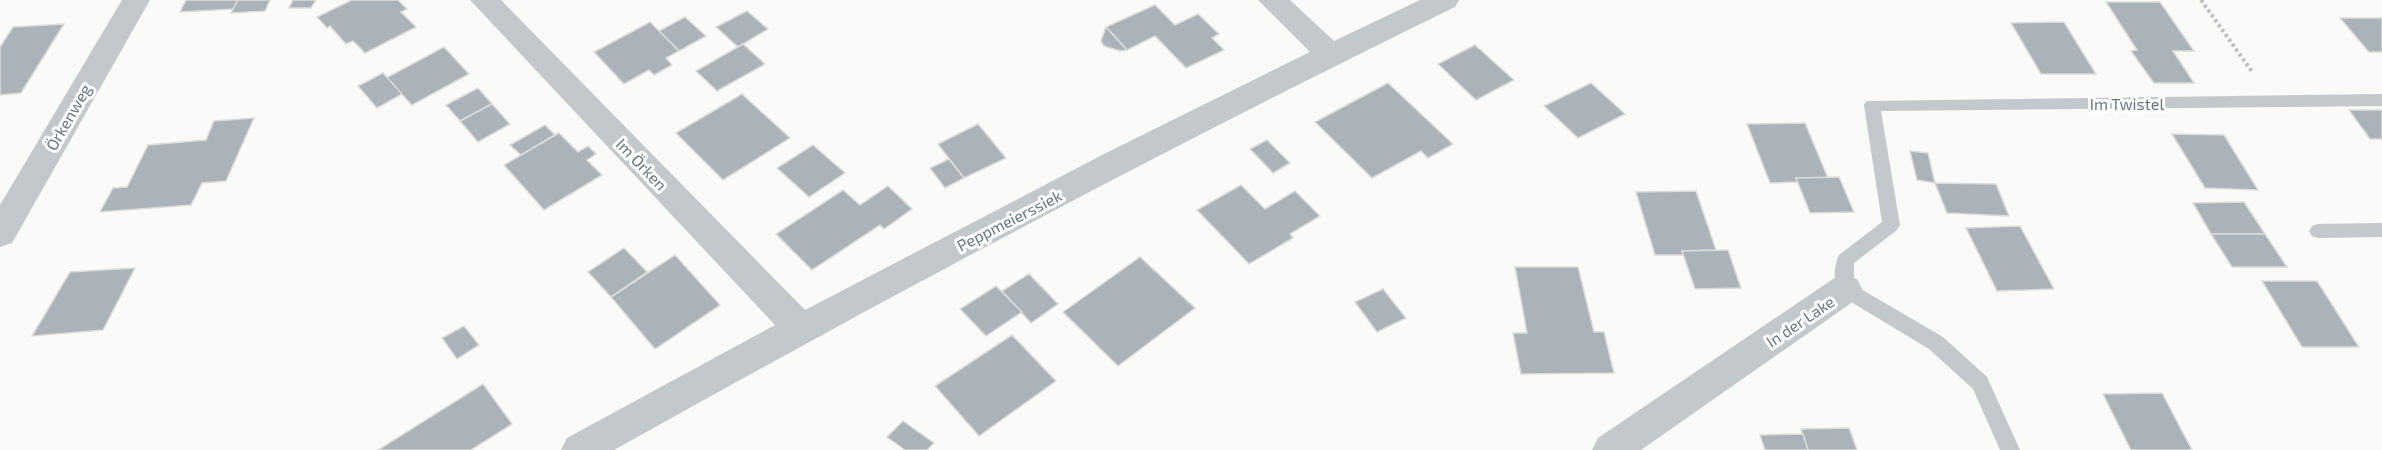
<svg xmlns="http://www.w3.org/2000/svg" width="2382" height="450" font-family="'Exo 2',sans-serif">
	<rect width="100%" height="100%" fill="#fafaf8"/>
	<g fill="#aab3b9" stroke="#dcdcda" stroke-width="1.5">
		<path d="M 186,0 L 238,0 L 234,9 L 180,12 Z"/>
		<path d="M 238,0 L 270,0 L 265,11 L 231,13 Z"/>
		<path d="M 293,0 L 316,0 L 311,8 L 289,8 Z"/>
		<path d="M 352,0 L 398,0 L 407,9 L 401,12 L 416,27 L 365,53 L 353,41 L 346,44 L 330,26 L 327,28 L 317,17 Z"/>
		<path d="M 2106,2 L 2160,2 L 2194,51 L 2173,51 L 2194,83 L 2154,83 L 2131,51 L 2137,50 Z"/>
		<path d="M 1155,5 L 1175,25 L 1198,14 L 1219,34 L 1212,38 L 1224,50 L 1186,68 L 1155,36 L 1127,50 L 1106,27 Z"/>
		<path d="M 747,11 L 768,29 L 738,47 L 716,27 Z"/>
		<path d="M 685,17 L 706,36 L 679,51 L 659,31 Z"/>
		<path d="M 2340,18 L 2382,18 L 2382,52 L 2369,52 Z"/>
		<path d="M 650,22 L 679,51 L 666,58 L 672,65 L 654,75 L 649,70 L 624,84 L 594,52 Z"/>
		<path d="M 2064,22 L 2096,74 L 2041,74 L 2011,23 Z"/>
		<path d="M 64,24 L 21,93 L 0,95 L 0,47 L 13,27 Z"/>
		<path d="M 1106,27 L 1127,50 L 1120,51 L 1104,46 L 1101,41 Z"/>
		<path d="M 743,44 L 765,64 L 717,91 L 696,71 Z"/>
		<path d="M 1475,45 L 1514,80 L 1476,100 L 1438,64 Z"/>
		<path d="M 444,47 L 469,74 L 412,105 L 386,78 Z"/>
		<path d="M 383,73 L 402,94 L 377,108 L 358,86 Z"/>
		<path d="M 1388,83 L 1453,144 L 1428,158 L 1421,151 L 1372,178 L 1315,122 Z"/>
		<path d="M 1591,83 L 1625,114 L 1578,138 L 1544,106 Z"/>
		<path d="M 478,88 L 492,104 L 460,121 L 446,105 Z"/>
		<path d="M 742,94 L 790,138 L 723,180 L 676,133 Z"/>
		<path d="M 492,104 L 510,124 L 478,142 L 460,121 Z"/>
		<path d="M 2349,110 L 2382,110 L 2382,139 L 2370,139 Z"/>
		<path d="M 254,118 L 226,181 L 202,183 L 191,205 L 100,212 L 113,188 L 127,187 L 148,145 L 206,140 L 214,121 Z"/>
		<path d="M 1805,123 L 1828,178 L 1796,178 L 1798,182 L 1770,183 L 1747,124 Z"/>
		<path d="M 978,124 L 1006,158 L 964,178 L 938,144 Z"/>
		<path d="M 545,125 L 555,135 L 521,155 L 510,145 Z"/>
		<path d="M 559,133 L 578,152 L 588,146 L 596,154 L 587,160 L 602,175 L 544,210 L 504,165 Z"/>
		<path d="M 2172,134 L 2224,135 L 2258,190 L 2205,188 Z"/>
		<path d="M 1267,140 L 1290,163 L 1273,173 L 1250,149 Z"/>
		<path d="M 813,145 L 845,173 L 809,197 L 777,168 Z"/>
		<path d="M 1910,151 L 1928,153 L 1935,183 L 1917,180 Z"/>
		<path d="M 949,159 L 964,178 L 945,188 L 930,168 Z"/>
		<path d="M 1839,177 L 1854,212 L 1810,213 L 1796,178 Z"/>
		<path d="M 1935,183 L 1996,184 L 2009,216 L 1947,213 Z"/>
		<path d="M 1241,185 L 1265,209 L 1295,191 L 1320,216 L 1290,234 L 1293,238 L 1249,264 L 1197,210 Z"/>
		<path d="M 888,186 L 912,209 L 884,229 L 880,225 L 812,270 L 776,234 L 843,190 L 860,205 Z"/>
		<path d="M 1696,191 L 1716,250 L 1682,251 L 1684,255 L 1655,255 L 1636,192 Z"/>
		<path d="M 2244,202 L 2265,234 L 2211,234 L 2193,203 Z"/>
		<path d="M 2020,226 L 2054,289 L 1997,291 L 1966,228 Z"/>
		<path d="M 2211,234 L 2265,234 L 2287,267 L 2232,267 Z"/>
		<path d="M 624,248 L 647,272 L 611,297 L 588,272 Z"/>
		<path d="M 1728,250 L 1741,288 L 1695,289 L 1682,251 Z"/>
		<path d="M 675,255 L 720,305 L 655,349 L 611,297 Z"/>
		<path d="M 1140,257 L 1195,308 L 1118,366 L 1063,312 Z"/>
		<path d="M 1515,267 L 1578,267 L 1594,332 L 1604,332 L 1614,373 L 1521,374 L 1513,333 L 1527,333 Z"/>
		<path d="M 135,268 L 103,330 L 32,336 L 70,272 Z"/>
		<path d="M 1029,274 L 1058,304 L 1031,323 L 1002,291 Z"/>
		<path d="M 2262,281 L 2317,281 L 2359,347 L 2302,347 Z"/>
		<path d="M 996,286 L 1022,312 L 986,336 L 960,309 Z"/>
		<path d="M 1383,289 L 1406,318 L 1377,332 L 1355,302 Z"/>
		<path d="M 464,326 L 479,345 L 457,359 L 442,338 Z"/>
		<path d="M 1012,335 L 1056,381 L 979,436 L 935,386 Z"/>
		<path d="M 483,384 L 512,424 L 471,450 L 378,450 Z"/>
		<path d="M 2162,393 L 2192,450 L 2131,450 L 2103,394 Z"/>
		<path d="M 903,421 L 934,443 L 927,450 L 905,450 L 887,437 Z"/>
		<path d="M 1849,428 L 1857,450 L 1808,450 L 1801,429 Z"/>
		<path d="M 1803,434 L 1808,450 L 1765,450 L 1760,435 Z"/>
	</g>
	<g fill="none" stroke-linecap="round" stroke-linejoin="round">
		<path stroke="#bbbfc2" stroke-width="4" stroke-dasharray="3 3" stroke-linecap="butt" d="M 2201,0 L 2253,73"/>
		<g fill="#c3c8cc" fill-rule="evenodd">
			<path d="M 2382,94 L 2382,106 L 1881,111 L 1900,225 L 1897,230 L 1854,263 L 1854,285 L 1943,337 L 1987,377 L 2020,450 L 2000,450 L 1973,389 L 1929,349 L 1838,294 C 1833,285 1834,264 1839,255 L 1882,222 L 1864,105 L 1866,101 Z"/>
			<path d="M 2382,223 L 2382,237 L 2318,238 L 2312,236 L 2309,231 L 2312,226 L 2318,224 Z"/>
		</g>
		<g fill="#c3c8cc" fill-rule="evenodd">
			<path d="M 122,0 L 150,0 L 12,243 L 0,247 L 0,205 Z"/>
			<path d="M 470,0 L 501,0 L 805,310 L 1106,153 L 1310,52 L 1258,0 L 1290,0 L 1334,41 L 1420,0 L 1459,0 L 1455,7 C 1170,146 891,295 614,450 L 561,450 L 567,438 L 775,325 Z"/>
			<path d="M 1845,275 L 1857,279 L 1862,289 L 1857,299 L 1641,450 L 1592,450 L 1598,438 L 1833,279 Z"/>
		</g>
	</g>
	<g text-anchor="middle" dominant-baseline="central" stroke-width="6" stroke-linejoin="round" paint-order="stroke">
		<g font-size="16" fill="#657683" stroke="#fff">
			<text x="2127" y="103">Im Twistel</text>
			<text transform="translate(68 117) rotate(-60)">Örkenweg</text>
			<text transform="translate(642 164) rotate(46)">Im Örken</text>
			<text transform="translate(1009 220) rotate(-27)">Peppmeierssiek</text>
			<text transform="translate(1800 321) rotate(-34)">In der Lake</text>
		</g>
	</g>
</svg>
